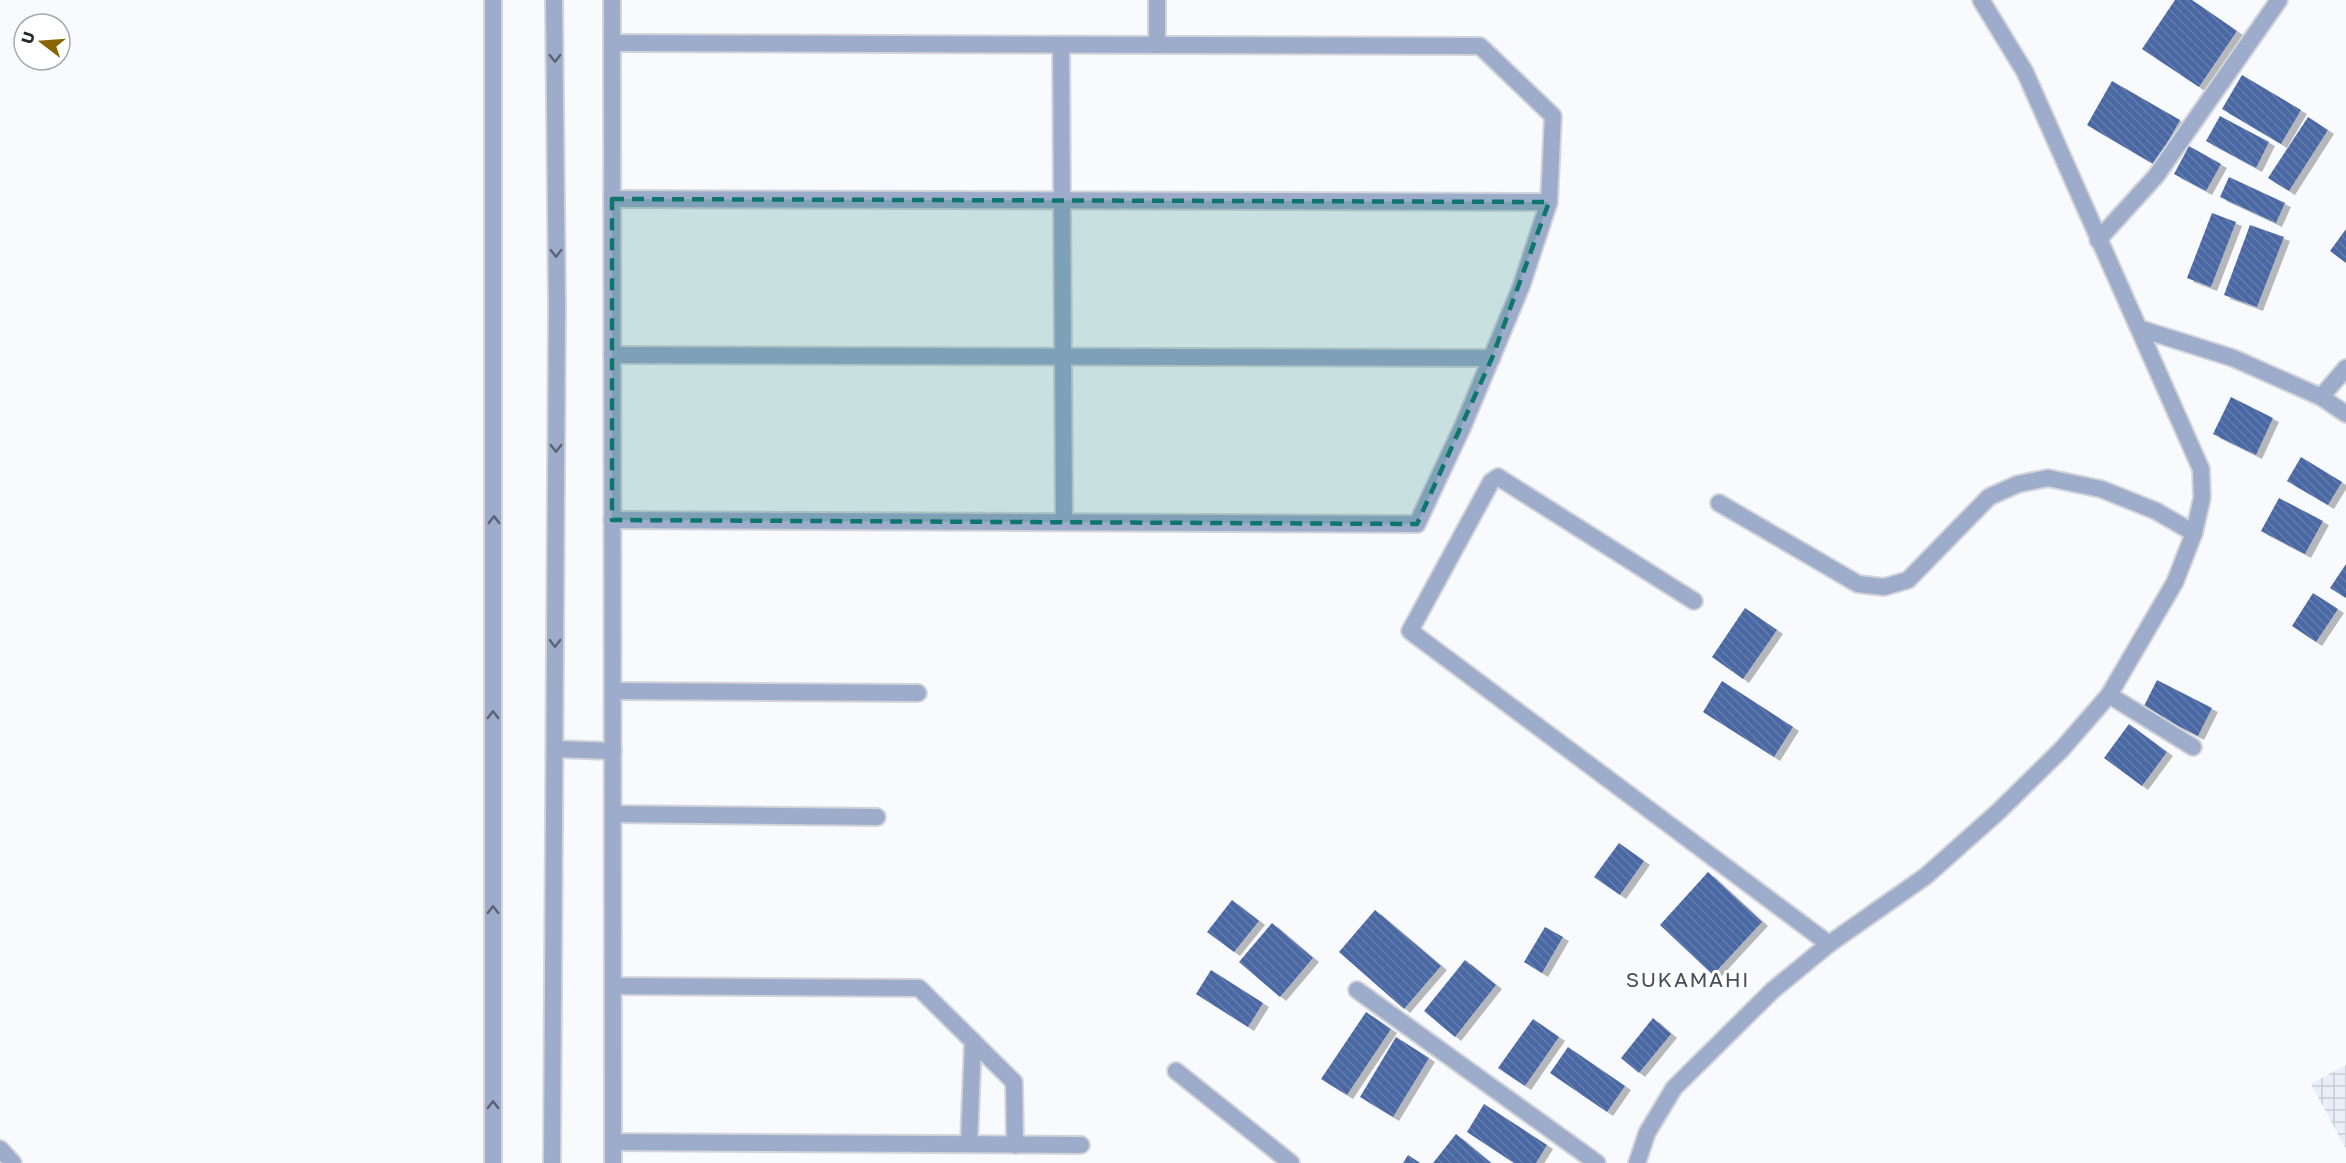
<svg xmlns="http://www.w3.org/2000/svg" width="2346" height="1163" font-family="'Golos Text',sans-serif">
	<defs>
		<pattern id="industrial-grid" width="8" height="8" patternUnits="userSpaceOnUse" patternTransform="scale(1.5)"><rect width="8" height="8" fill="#e9eef8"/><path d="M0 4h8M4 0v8" fill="none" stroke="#c8ccd5"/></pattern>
		<pattern id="building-back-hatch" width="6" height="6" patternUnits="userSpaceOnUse" patternTransform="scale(1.5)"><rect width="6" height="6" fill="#4867a4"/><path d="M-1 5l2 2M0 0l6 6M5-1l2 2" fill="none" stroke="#667dab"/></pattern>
		<filter id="shadow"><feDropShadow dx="6" dy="4" stdDeviation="0" flood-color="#0004"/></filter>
	</defs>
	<rect width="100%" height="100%" fill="#f8fafe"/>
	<path fill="url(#industrial-grid)" d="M 2346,1065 L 2346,1149 L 2311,1084 Z"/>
	<g fill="url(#building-back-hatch)" filter="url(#shadow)">
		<path d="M 2175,0 L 2192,0 L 2237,31 L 2199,87 L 2142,49 Z"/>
		<path d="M 2242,75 L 2301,110 L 2281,144 L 2222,109 Z"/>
		<path d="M 2112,81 L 2180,120 L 2155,165 L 2087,125 Z"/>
		<path d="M 2220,116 L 2269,142 L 2256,168 L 2206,141 Z"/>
		<path d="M 2308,117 L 2328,130 L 2289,191 L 2268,178 Z"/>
		<path d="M 2189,146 L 2221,164 L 2206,191 L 2174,174 Z"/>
		<path d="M 2229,177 L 2285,203 L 2276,223 L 2220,197 Z"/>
		<path d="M 2212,213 L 2236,222 L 2211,287 L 2187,278 Z"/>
		<path d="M 2250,225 L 2284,237 L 2257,307 L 2224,295 Z"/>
		<path d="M 2346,229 L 2346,263 L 2330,251 Z"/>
		<path d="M 2231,397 L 2273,418 L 2256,455 L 2213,434 Z"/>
		<path d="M 2301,457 L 2342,482 L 2328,505 L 2287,481 Z"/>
		<path d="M 2279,498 L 2323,521 L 2305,554 L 2261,531 Z"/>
		<path d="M 2346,564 L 2346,598 L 2330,588 Z"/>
		<path d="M 2313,593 L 2338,609 L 2316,642 L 2292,626 Z"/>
		<path d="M 1745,608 L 1777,630 L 1743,679 L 1712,657 Z"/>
		<path d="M 2157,680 L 2212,708 L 2198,736 L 2143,708 Z"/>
		<path d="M 1722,681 L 1793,727 L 1774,757 L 1703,712 Z"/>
		<path d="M 2129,724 L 2167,752 L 2142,786 L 2104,758 Z"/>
		<path d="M 1619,843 L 1644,861 L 1620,895 L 1594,877 Z"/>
		<path d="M 1708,872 L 1762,922 L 1713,975 L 1660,925 Z"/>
		<path d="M 1232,900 L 1259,921 L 1234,952 L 1207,932 Z"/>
		<path d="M 1375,910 L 1441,966 L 1404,1009 L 1339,952 Z"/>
		<path d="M 1272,923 L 1313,958 L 1280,997 L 1239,962 Z"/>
		<path d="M 1545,927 L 1563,937 L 1542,973 L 1524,962 Z"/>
		<path d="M 1465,960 L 1496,985 L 1455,1037 L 1424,1011 Z"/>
		<path d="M 1211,970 L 1263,1003 L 1248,1027 L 1196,994 Z"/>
		<path d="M 1366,1012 L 1391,1029 L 1347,1095 L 1321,1079 Z"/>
		<path d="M 1653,1018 L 1671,1034 L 1639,1073 L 1621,1058 Z"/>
		<path d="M 1533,1019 L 1559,1037 L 1525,1086 L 1498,1068 Z"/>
		<path d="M 1396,1037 L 1429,1058 L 1393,1117 L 1360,1097 Z"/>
		<path d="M 1568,1047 L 1625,1086 L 1607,1112 L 1550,1073 Z"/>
		<path d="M 1484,1104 L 1547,1145 L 1536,1163 L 1514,1163 L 1467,1132 Z"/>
		<path d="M 1456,1134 L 1491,1163 L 1433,1163 Z"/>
		<path d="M 1408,1155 L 1420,1163 L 1403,1163 Z"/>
	</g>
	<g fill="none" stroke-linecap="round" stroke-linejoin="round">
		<defs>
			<g id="service">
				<path d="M 1719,503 L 1858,584 L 1884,587 L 1908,580 L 1989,497 L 2018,484 L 2048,478 L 2101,489 L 2156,511 L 2194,533"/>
				<path d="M 1694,601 L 1498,477 L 1491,482 L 1410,631 L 1829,944"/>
				<path d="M 0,1149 L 13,1163"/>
			</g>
			<g id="minor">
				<path d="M 612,0 L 613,1163"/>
				<path d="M 612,43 L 1480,46 L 1553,116 L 1549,202 L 1521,287 L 1463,426 L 1417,524 L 612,520"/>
				<path d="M 1061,45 L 1064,522"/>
				<path d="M 1157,45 L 1157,0"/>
				<path d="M 612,199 L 1549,202"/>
				<path d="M 2098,240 L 2156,176 L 2279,0"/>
				<path d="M 2141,329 L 2233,358 L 2321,397 L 2346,414"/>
				<path d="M 612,355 L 1492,358"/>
				<path d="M 2321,397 L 2346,368"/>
				<path d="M 613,691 L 918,693"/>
				<path d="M 2109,695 L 2193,747"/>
				<path d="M 555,749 L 613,751"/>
				<path d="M 613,814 L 877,817"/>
				<path d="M 613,986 L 919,988 L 1014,1082 L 1015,1145"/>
				<path d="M 1357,990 L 1597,1163"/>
				<path d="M 1176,1071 L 1291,1163"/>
				<path d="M 613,1142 L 1081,1145"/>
				<path d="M 969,1144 L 973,1041"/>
				<path d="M 493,1163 L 493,0"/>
				<path d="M 552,1163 L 557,307 L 554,0"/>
				<path d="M 1637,1163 L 1647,1133 L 1674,1088 L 1773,990 L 1829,944 L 1926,876 L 1999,811 L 2062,749 L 2109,695 L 2175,582 L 2194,533 L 2202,498 L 2201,469 L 2025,72 L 1981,0"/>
			</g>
		</defs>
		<use href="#service" stroke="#d2d4d9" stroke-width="20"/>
		<use href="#minor" stroke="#d2d4d9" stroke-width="20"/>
		<use href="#service" stroke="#9cacca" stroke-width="16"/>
		<use href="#minor" stroke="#9cacca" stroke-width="16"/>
	</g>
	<defs><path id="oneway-chevron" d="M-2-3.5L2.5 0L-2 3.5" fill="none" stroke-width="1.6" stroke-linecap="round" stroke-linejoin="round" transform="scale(1.5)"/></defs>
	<g stroke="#5b6475">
		<use href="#oneway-chevron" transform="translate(555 58) rotate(89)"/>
		<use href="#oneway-chevron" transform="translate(556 253) rotate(89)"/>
		<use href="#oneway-chevron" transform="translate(556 448) rotate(90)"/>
		<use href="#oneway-chevron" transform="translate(494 520) rotate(-90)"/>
		<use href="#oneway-chevron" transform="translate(555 643) rotate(90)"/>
		<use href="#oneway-chevron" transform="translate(493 715) rotate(-90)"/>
		<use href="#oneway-chevron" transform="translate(493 910) rotate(-90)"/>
		<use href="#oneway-chevron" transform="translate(493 1105) rotate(-90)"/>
	</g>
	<path fill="#0f766e" fill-opacity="0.2" stroke="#0f766e" stroke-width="4.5" stroke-dasharray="12 8" stroke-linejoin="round" d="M 612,199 L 1549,202 L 1492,358 L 1417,524 L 612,520 Z"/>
	<g text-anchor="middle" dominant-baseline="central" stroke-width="6" stroke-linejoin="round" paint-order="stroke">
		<g font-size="21" letter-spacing="1.5" fill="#474e5c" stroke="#fff">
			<text x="1688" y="979">SUKAMAHI</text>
		</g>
	</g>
	<g transform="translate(42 42) rotate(287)"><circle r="28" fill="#ffffff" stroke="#a8a9ac" stroke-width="1.5"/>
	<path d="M0-4.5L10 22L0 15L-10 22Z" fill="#896401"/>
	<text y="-9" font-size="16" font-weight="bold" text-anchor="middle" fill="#26292f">U</text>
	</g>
</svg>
